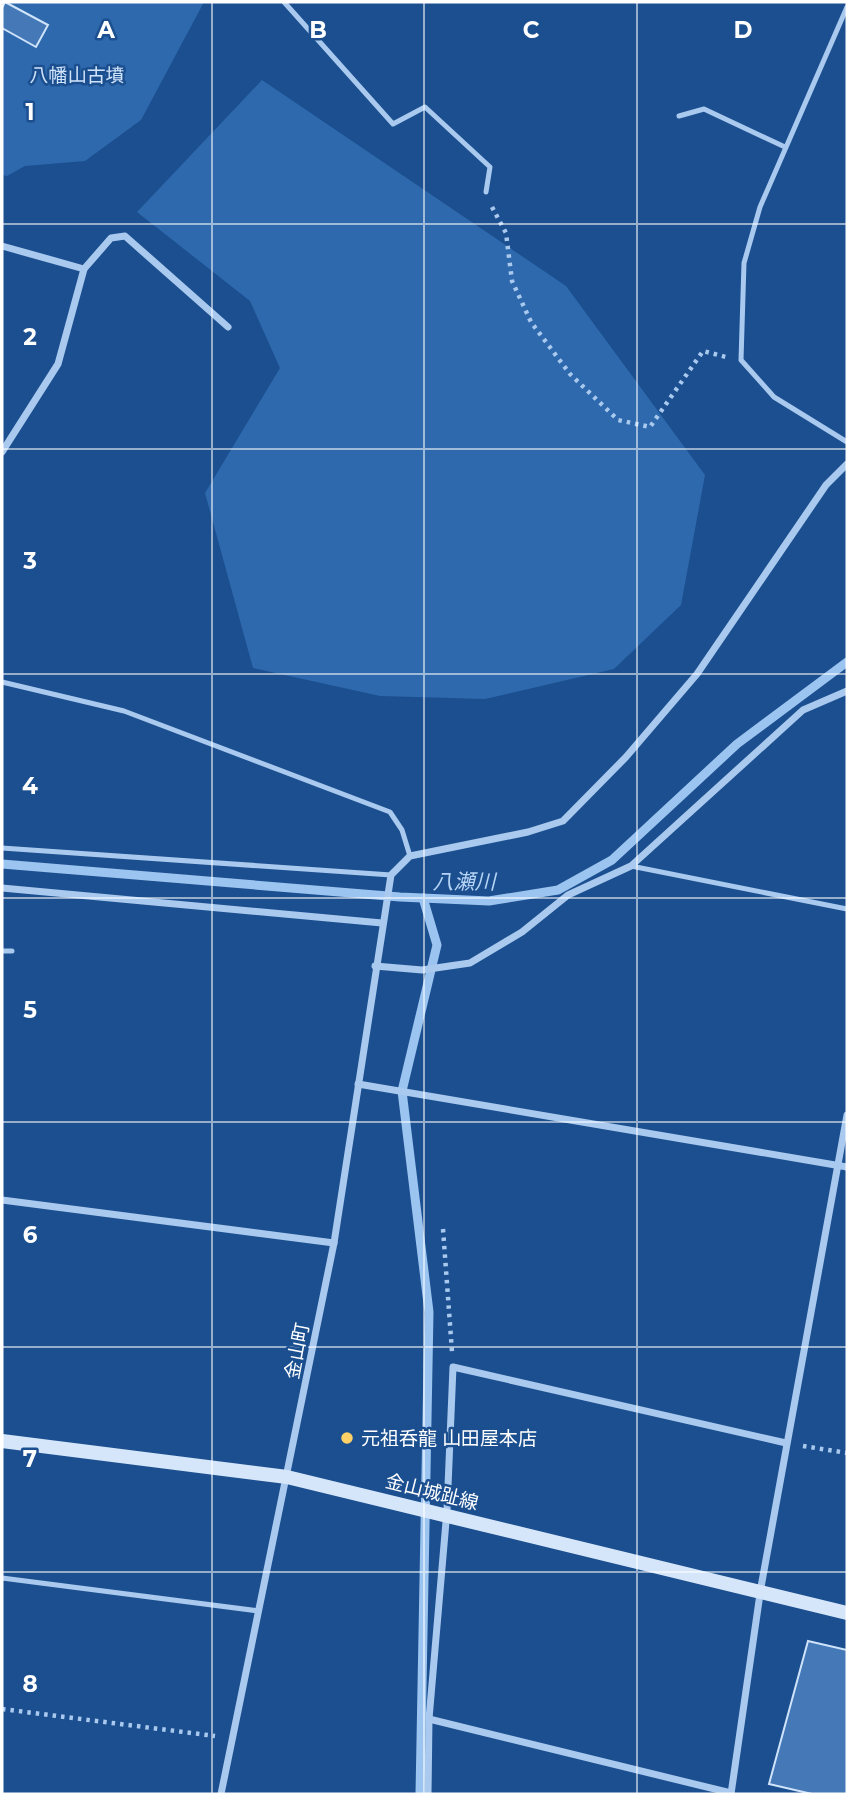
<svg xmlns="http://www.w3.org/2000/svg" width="849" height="1796" font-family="Montserrat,'Noto Sans JP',sans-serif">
	<rect width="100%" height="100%" fill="#1b4f8f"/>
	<g fill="#2e69ad">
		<path d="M 2,2 L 204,2 L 141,120 L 85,161 L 25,166 L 7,176 L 2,175 Z"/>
		<path d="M 262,80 L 566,286 L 705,475 L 681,605 L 614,669 L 485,699 L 380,696 L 253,668 L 205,493 L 280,368 L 250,301 L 137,212 Z"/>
	</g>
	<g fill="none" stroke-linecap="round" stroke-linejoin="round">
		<g stroke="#9cc4f0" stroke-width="9">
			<path d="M 2,864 L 400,897 L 489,901 L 558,890 L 612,860 L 737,744 L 847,662"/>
			<path d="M 420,1794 L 429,1312 L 402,1091 L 437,945 L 423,898"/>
		</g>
	</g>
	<g fill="#4478b7" stroke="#cfe3fa" stroke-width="2">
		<path d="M 5,2 L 48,25 L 36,47 L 2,28 L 2,8 Z"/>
		<path d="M 808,1641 L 847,1650 L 847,1794 L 812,1794 L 769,1784 Z"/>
	</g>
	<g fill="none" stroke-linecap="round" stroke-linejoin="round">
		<g stroke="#a9c9ee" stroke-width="4.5" stroke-dasharray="3.5 5" stroke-linecap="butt">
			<path d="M 492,207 L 506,233 L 512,281 L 531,322 L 570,374 L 618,420 L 650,427 L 703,351 L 726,357"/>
			<path d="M 443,1229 L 452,1352"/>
			<path d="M 803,1446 L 847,1453"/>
			<path d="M 2,1709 L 215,1736"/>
		</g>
		<g stroke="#a9c9ee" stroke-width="5">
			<path d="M 284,2 L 393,124 L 425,107 L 490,167 L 486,192"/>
			<path d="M 847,7 L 760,207 L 744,263 L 741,360 L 774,397 L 847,442"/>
			<path d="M 679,116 L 704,109 L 785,147"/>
			<path d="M 2,682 L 124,711 L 390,812 L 402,830 L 410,856"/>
			<path d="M 2,848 L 391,875"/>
			<path d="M 631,866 L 847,909"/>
			<path d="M 2,951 L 12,951"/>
			<path d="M 2,1578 L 259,1611"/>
		</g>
		<g stroke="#a9c9ee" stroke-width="7">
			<path d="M 2,246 L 84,269"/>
			<path d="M 2,452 L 58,364 L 84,269 L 111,238 L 125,236 L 228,327"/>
			<path d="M 2,888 L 382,923"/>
			<path d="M 375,966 L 422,970 L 470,963 L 522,932 L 568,895 L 631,866 L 803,710 L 847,691"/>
			<path d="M 358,1084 L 847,1167"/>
			<path d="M 2,1200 L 334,1243"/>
			<path d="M 731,1793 L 429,1719 L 447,1510 L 453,1367 L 786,1443"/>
			<path d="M 221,1794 L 334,1243 L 391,875 L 410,856 L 528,832 L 563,821 L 626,757 L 697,674 L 826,485 L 847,464"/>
			<path d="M 428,1794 L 429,1719"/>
			<path d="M 731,1794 L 761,1587 L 847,1115"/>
		</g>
		<path stroke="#d6e6fa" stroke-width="14" d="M 2,1441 L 287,1477 L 847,1613"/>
	</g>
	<path fill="none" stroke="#fff" stroke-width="2" stroke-opacity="0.55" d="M 212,2 L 212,1794M 424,2 L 424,1794M 637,2 L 637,1794M 2,224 L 847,224M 2,449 L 847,449M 2,674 L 847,674M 2,898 L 847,898M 2,1122 L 847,1122M 2,1347 L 847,1347M 2,1572 L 847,1572"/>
	<circle fill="#ffd166" stroke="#1b4f8f" stroke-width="2.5" cx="347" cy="1438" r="7"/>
	<g text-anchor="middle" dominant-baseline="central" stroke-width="5" stroke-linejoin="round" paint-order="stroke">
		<g font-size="19" fill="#cfe3fa" stroke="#1b4f8f">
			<text x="77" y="75">八幡山古墳</text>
		</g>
		<g font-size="19" fill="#fff" stroke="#1b4f8f">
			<text transform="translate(297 1351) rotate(-79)">金山町</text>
			<text transform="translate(432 1492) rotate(14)">金山城趾線</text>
		</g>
		<g font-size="19" fill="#fff" stroke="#1b4f8f" text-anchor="start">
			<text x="361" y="1438">元祖呑龍 山田屋本店</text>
		</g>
		<g font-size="21" font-style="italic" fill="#b5d3f5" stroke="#1b4f8f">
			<text x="464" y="881">八瀬川</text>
		</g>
	</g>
	<g font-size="23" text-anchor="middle" font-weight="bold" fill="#fff" stroke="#1b4f8f" stroke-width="5" stroke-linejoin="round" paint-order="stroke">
		<text x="106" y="38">A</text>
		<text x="318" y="38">B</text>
		<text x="531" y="38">C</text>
		<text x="743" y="38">D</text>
		<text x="30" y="120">1</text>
		<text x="30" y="345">2</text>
		<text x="30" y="569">3</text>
		<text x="30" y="794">4</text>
		<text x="30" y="1018">5</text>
		<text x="30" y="1243">6</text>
		<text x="30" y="1467">7</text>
		<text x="30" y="1692">8</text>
	</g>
	<rect width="849" height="1796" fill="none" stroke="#ffffff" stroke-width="7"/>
</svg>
